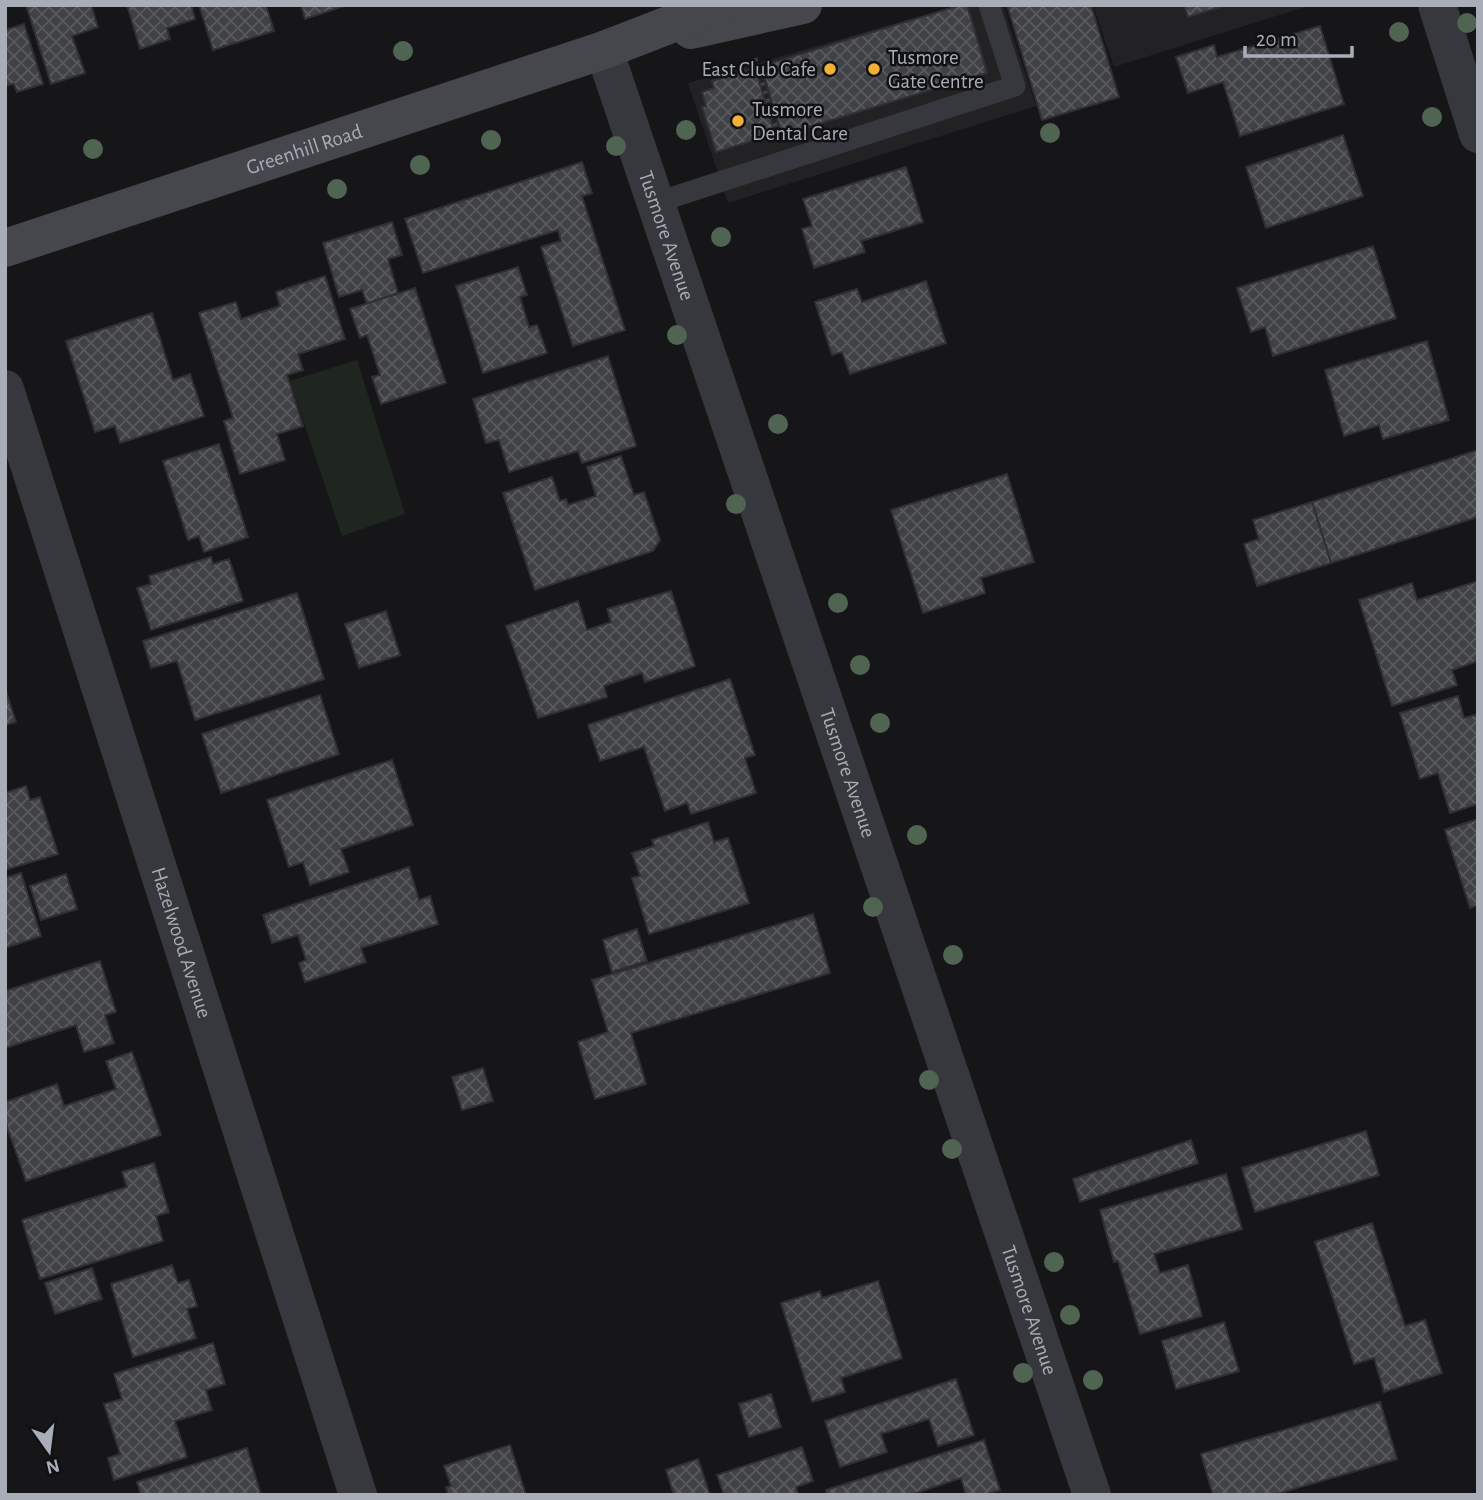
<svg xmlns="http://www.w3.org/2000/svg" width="1483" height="1500" font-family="'Alegreya Sans',sans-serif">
	<defs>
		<pattern id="building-cross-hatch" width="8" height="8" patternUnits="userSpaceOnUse" patternTransform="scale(1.75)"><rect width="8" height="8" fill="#404145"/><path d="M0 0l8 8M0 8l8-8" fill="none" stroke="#595a5e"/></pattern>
	</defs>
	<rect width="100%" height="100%" fill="#161618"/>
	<g fill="#222225">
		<path d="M 959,5 L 1003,5 L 1036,106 L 728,203 L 688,83 Z"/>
		<path d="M 1093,5 L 1311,5 L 1114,67 Z"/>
	</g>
	<path fill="#1e261f" d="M 357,360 L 405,514 L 342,536 L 290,381 Z"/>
	<g fill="url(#building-cross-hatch)" stroke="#303034" stroke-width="2">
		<path d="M 26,5 L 91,5 L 98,27 L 72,36 L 85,73 L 51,84 Z"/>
		<path d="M 127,5 L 191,5 L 195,19 L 167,28 L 170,39 L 140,49 Z"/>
		<path d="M 199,5 L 266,5 L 274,31 L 213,50 Z"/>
		<path d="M 301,5 L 347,5 L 305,19 Z"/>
		<path d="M 961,5 L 967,5 L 987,73 L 938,88 L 917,19 Z"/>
		<path d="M 961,5 L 967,5 L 987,73 L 782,135 L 761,66 Z"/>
		<path d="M 1007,5 L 1091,5 L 1119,97 L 1042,120 Z"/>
		<path d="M 1184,5 L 1227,5 L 1188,17 Z"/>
		<path d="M 24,24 L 43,84 L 17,92 L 14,84 L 5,86 L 5,30 Z"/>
		<path d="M 1320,26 L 1344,104 L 1240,136 L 1223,82 L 1188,93 L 1176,57 L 1214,45 L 1217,57 Z"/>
		<path d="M 755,68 L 775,134 L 716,152 L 702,107 L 706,106 L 702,92 L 714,88 L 712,81 Z"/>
		<path d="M 1343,135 L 1363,196 L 1266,228 L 1246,167 Z"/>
		<path d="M 582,162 L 592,193 L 582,196 L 625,330 L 573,346 L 541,247 L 561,241 L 558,230 L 423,273 L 405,219 Z"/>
		<path d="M 906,167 L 923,222 L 861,241 L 865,252 L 814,268 L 802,229 L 812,226 L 803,199 Z"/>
		<path d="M 392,222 L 402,255 L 388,259 L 398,293 L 367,304 L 362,290 L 339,297 L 323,243 Z"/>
		<path d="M 1373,246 L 1396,318 L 1273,356 L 1265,327 L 1251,332 L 1237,288 Z"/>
		<path d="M 518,267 L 527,295 L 520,297 L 529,327 L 537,325 L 547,353 L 483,373 L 456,286 Z"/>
		<path d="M 325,276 L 345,339 L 298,354 L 303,370 L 287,375 L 303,426 L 277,434 L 285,460 L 240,474 L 224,421 L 233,418 L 199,313 L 236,302 L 241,319 L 280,306 L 276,292 Z"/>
		<path d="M 926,281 L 946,343 L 850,374 L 842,352 L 832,355 L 815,302 L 857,289 L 862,302 Z"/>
		<path d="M 415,288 L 446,383 L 381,404 L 372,377 L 380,375 L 367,335 L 360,338 L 350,309 Z"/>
		<path d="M 152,313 L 173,380 L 190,374 L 204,416 L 120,443 L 115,426 L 95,432 L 66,341 Z"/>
		<path d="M 1427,341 L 1449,420 L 1383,439 L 1379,425 L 1344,436 L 1325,370 Z"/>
		<path d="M 608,356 L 636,446 L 582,463 L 578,451 L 509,472 L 499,440 L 486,443 L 473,399 Z"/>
		<path d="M 219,444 L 248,537 L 204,552 L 199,536 L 188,540 L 163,461 Z"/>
		<path d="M 1478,450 L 1478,517 L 1331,563 L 1312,502 Z"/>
		<path d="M 621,456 L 634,495 L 644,492 L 660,540 L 653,551 L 535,590 L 503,493 L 552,477 L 560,501 L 566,499 L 568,505 L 596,496 L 587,467 Z"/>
		<path d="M 1007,474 L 1034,562 L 981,578 L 985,593 L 923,613 L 891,510 Z"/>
		<path d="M 1312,502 L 1331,563 L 1257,586 L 1244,544 L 1259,539 L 1253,520 Z"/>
		<path d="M 211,557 L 213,564 L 229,559 L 243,601 L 151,630 L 137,588 L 151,584 L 149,576 Z"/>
		<path d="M 1478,581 L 1478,661 L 1452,670 L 1457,685 L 1392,706 L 1359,600 L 1412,583 L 1417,600 Z"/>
		<path d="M 671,591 L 695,666 L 645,682 L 642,673 L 604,686 L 607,697 L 538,718 L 506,626 L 578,601 L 587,630 L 611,622 L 607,609 Z"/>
		<path d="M 297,593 L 324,679 L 195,720 L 177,661 L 151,668 L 143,641 Z"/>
		<path d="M 386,611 L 400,655 L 359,668 L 345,624 Z"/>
		<path d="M 730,679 L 755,755 L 745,758 L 756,793 L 691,814 L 687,803 L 665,811 L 644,747 L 600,761 L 588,725 Z"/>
		<path d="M 5,688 L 16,722 L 5,725 Z"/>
		<path d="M 320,695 L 339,754 L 221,793 L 202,734 Z"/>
		<path d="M 1458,696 L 1464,718 L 1478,714 L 1478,804 L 1450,813 L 1438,773 L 1420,779 L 1400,713 Z"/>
		<path d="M 392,760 L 413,825 L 341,849 L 349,872 L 310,885 L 303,862 L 289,867 L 267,800 Z"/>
		<path d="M 26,786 L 30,800 L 40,797 L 58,854 L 5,870 L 5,793 Z"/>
		<path d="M 1478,819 L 1478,905 L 1470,908 L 1445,830 Z"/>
		<path d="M 708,822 L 714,842 L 728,838 L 749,903 L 649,934 L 632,878 L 640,876 L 632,853 L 654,846 L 652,840 Z"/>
		<path d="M 409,867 L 419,900 L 430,896 L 438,924 L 361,948 L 366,962 L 305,982 L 299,963 L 306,960 L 298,935 L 272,943 L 263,915 Z"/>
		<path d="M 21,873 L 41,936 L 5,948 L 5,878 Z"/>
		<path d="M 66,874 L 77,909 L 41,920 L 30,886 Z"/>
		<path d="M 813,914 L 830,973 L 631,1033 L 646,1084 L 595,1099 L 578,1042 L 608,1032 L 592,980 Z"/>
		<path d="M 637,929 L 647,961 L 612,972 L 603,940 Z"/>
		<path d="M 100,961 L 116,1012 L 105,1015 L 114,1043 L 84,1052 L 76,1025 L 5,1048 L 5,991 Z"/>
		<path d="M 132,1052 L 161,1135 L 26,1181 L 5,1121 L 5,1102 L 57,1084 L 64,1106 L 116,1089 L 106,1061 Z"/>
		<path d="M 483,1068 L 493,1101 L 462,1110 L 452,1077 Z"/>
		<path d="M 1366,1131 L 1379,1175 L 1255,1212 L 1242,1168 Z"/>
		<path d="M 1191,1140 L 1198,1163 L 1080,1202 L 1073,1179 Z"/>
		<path d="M 154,1163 L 169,1212 L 156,1216 L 163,1241 L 40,1279 L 22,1220 L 127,1187 L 122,1172 Z"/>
		<path d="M 1226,1174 L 1242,1229 L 1154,1254 L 1160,1273 L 1188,1265 L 1202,1316 L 1140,1334 L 1118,1261 L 1114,1262 L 1100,1210 Z"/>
		<path d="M 1372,1223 L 1405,1326 L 1425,1320 L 1442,1373 L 1384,1392 L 1374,1358 L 1354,1364 L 1315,1242 Z"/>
		<path d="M 172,1265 L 178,1283 L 189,1280 L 197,1306 L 187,1309 L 196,1338 L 133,1357 L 111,1284 Z"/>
		<path d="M 92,1268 L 102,1299 L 55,1314 L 45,1283 Z"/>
		<path d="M 878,1281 L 902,1358 L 841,1378 L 845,1392 L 812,1402 L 781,1303 L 820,1291 L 822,1298 Z"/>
		<path d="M 1224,1322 L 1239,1371 L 1176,1389 L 1162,1341 Z"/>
		<path d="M 213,1343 L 225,1384 L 206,1390 L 212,1410 L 175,1421 L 187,1457 L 114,1480 L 108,1458 L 120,1454 L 104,1404 L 122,1399 L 114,1374 Z"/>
		<path d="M 956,1379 L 974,1435 L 938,1446 L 929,1419 L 881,1434 L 887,1452 L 840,1467 L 825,1421 Z"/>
		<path d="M 771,1394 L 781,1427 L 749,1437 L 739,1404 Z"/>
		<path d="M 1380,1402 L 1397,1459 L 1273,1495 L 1213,1495 L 1201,1454 Z"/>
		<path d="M 984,1440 L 1000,1490 L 983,1495 L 966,1495 L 961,1478 L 910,1495 L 827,1495 L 826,1490 Z"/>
		<path d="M 510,1445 L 526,1495 L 448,1495 L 446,1487 L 451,1486 L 444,1466 Z"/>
		<path d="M 802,1447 L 813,1481 L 796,1487 L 798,1495 L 724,1495 L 717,1475 Z"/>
		<path d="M 247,1448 L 261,1495 L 141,1495 L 137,1482 Z"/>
		<path d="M 698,1459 L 710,1495 L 674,1495 L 666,1470 Z"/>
	</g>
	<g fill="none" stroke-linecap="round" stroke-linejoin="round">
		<path stroke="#3d3f44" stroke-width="4.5" stroke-dasharray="3.5 5" stroke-linecap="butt" d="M 755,58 L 778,134"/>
		<path stroke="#37383d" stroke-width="21" d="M 655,203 L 1015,86 L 989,5"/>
		<g stroke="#37383d" stroke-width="38">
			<path d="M 1437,5 L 1478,134"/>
			<path id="s1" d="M 604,50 L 1092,1495"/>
			<path id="s2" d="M 5,389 L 358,1495"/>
		</g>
		<g stroke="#45474d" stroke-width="38">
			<path d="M 691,30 L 803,5"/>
			<path id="s3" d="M 5,248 L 604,50 L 720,5"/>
		</g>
	</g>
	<g fill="#506452">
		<circle cx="1467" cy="23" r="10"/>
		<circle cx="1399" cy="32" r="10"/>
		<circle cx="403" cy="51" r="10"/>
		<circle cx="1432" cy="117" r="10"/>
		<circle cx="686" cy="130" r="10"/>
		<circle cx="1050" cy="133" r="10"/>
		<circle cx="491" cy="140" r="10"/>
		<circle cx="616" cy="146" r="10"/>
		<circle cx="93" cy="149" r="10"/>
		<circle cx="420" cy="165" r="10"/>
		<circle cx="337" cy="189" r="10"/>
		<circle cx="721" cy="237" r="10"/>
		<circle cx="677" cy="335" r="10"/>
		<circle cx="778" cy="424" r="10"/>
		<circle cx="736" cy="504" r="10"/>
		<circle cx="838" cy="603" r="10"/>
		<circle cx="860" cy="665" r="10"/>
		<circle cx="880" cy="723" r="10"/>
		<circle cx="917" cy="835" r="10"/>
		<circle cx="873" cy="907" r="10"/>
		<circle cx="953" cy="955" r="10"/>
		<circle cx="929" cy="1080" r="10"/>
		<circle cx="952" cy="1149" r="10"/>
		<circle cx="1054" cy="1262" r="10"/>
		<circle cx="1070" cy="1315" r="10"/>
		<circle cx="1023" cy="1373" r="10"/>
		<circle cx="1093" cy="1380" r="10"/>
	</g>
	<g fill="#f2b134" stroke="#111113" stroke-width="2.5">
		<circle cx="830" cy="69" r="7"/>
		<circle cx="874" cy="69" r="7"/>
		<circle cx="738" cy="121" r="7"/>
	</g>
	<g text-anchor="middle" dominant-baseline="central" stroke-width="5" stroke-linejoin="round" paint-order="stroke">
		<g font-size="21" fill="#a8adb8" stroke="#111113" text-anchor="start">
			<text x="888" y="57">Tusmore<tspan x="888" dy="24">Gate Centre</tspan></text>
			<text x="816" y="69" text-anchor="end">East Club Cafe</text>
			<text x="752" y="109">Tusmore<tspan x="752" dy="24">Dental Care</tspan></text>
		</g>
		<g font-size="21" fill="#a8adb8" stroke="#111113">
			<text stroke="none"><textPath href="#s3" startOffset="315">Greenhill Road</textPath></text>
			<text stroke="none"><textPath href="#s1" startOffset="196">Tusmore Avenue</textPath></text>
			<text stroke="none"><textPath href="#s1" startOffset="763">Tusmore Avenue</textPath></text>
			<text stroke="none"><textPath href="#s2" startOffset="581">Hazelwood Avenue</textPath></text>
			<text stroke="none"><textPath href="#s1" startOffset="1330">Tusmore Avenue</textPath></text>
		</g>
	</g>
	<rect width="1483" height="1500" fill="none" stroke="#a8adb8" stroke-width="14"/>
	<g transform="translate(49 1451) rotate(166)" stroke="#111113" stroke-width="5" paint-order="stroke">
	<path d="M0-5L12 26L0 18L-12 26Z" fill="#a8adb8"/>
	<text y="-10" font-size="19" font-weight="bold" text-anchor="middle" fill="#a8adb8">N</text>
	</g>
	<path d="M1245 46v10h107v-10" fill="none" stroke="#a8adb8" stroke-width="3.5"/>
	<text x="1256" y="46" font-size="21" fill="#a8adb8" stroke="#111113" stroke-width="5" paint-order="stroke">20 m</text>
</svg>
